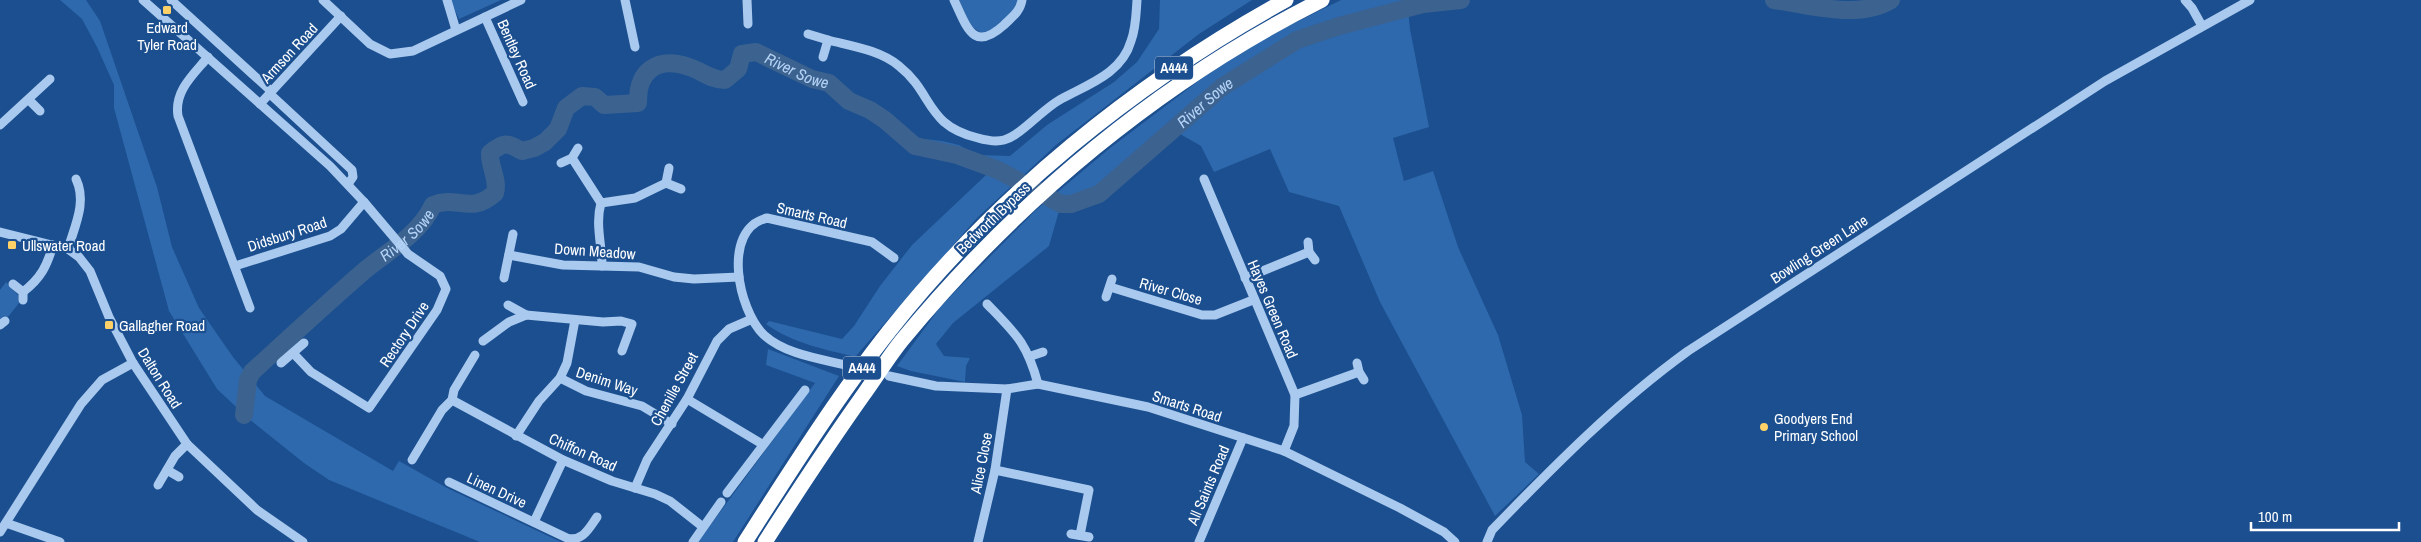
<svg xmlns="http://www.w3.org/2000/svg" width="2421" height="542" font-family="'Archivo Narrow',sans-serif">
	<rect width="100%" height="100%" fill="#1b4f8f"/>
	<g fill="#2e69ad">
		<path d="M 60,0 L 86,0 L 100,21 L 157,187 L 172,247 L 199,308 L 233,357 L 265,396 L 393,471 L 399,461 L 447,488 L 561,542 L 480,542 L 329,480 L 304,463 L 249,419 L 217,389 L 169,311 L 114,108 L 114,85 L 97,47 L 82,19 Z"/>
		<path d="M 450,0 L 501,0 L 459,19 Z"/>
		<path d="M 959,0 L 1018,0 L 1018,1 C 1012,15 996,30 981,33 L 971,26 Z"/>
		<path d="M 1160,0 L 1252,0 L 1199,34 L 1056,145 L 977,218 L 855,357 C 824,349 792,343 766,324 L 769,321 L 842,339 L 854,326 L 880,286 L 912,245 L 986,175 C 968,156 946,156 921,153 L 918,142 L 925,139 L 942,141 L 959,145 L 977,155 L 1010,156 L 1047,125 L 1114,82 L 1137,62 L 1159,29 Z"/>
		<path d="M 1341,0 L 1407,0 L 1410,29 L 1429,127 L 1393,138 L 1404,181 L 1433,171 L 1458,247 L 1498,335 L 1522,415 L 1525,462 L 1539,474 L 1495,516 L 1380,302 L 1339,206 L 1289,192 L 1270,149 L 1214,172 L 1201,146 L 1173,130 L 1099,194 L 1071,204 L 1061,204 L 1049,246 L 953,323 L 936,344 L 944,356 L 970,358 L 966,366 L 965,382 L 911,371 L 897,366 L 941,306 L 1036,210 L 1110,148 L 1205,76 L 1270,35 Z"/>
		<path d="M 6,282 L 18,295 L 19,303 L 8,317 L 3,316 L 0,319 L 0,290 Z"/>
		<path d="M 768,349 L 839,376 L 733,542 L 698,542 L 815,383 L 766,365 Z"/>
	</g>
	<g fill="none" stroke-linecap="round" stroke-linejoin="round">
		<g stroke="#3c6290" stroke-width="18">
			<path d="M 1774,0 C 1811,5 1858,20 1891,0"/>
			<path id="s1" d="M 244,415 L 248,380 L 252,372 C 289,338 326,304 364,271 C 388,251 420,234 433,205 C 457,195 471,215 495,193 C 499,180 489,166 490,153 C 505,141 507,143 522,151 L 534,148 L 545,142 L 558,129 L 566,108 L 582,96 L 595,97 L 604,105 L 638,103 C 637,71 657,56 689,67 C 702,71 711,80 725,80 L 738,69 L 742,54 L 756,52 L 812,79 L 829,83 L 849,101 L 870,110 L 885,120 L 915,146 L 957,155 L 998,170 L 1061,204 L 1071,204 L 1099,194 L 1222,87 L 1297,40 L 1339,26 L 1423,4 L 1461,0"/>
		</g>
		<g stroke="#a9c9ee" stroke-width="9">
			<path d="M 143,0 L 330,166 L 364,202 L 408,254 L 440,276 L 446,289 L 437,310 L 369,408 L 311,372 L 293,353"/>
			<path d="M 171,0 L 271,91"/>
			<path d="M 323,0 L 370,44 L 390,54 L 413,51 L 521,0"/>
			<path d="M 447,0 L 456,30"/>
			<path d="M 625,0 L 635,47"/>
			<path d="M 747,0 L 748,24"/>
			<path d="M 954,0 C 967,27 973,53 1004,25 C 1012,17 1020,12 1022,0"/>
			<path d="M 2185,0 L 2192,8 L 2202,26"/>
			<path d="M 485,17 L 523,102"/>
			<path d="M 808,34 L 828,40 L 823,57"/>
			<path d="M 828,40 C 851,46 880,50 899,66 C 934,94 925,125 978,138 C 985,140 997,142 1004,140 C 1022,135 1044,107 1063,98 C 1089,84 1122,73 1131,41 C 1136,28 1136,14 1137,0"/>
			<path d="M 208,57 C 193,75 174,91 178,116 L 250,308"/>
			<path d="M 270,94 L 352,170 L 353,177 L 348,184"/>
			<path d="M 29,100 L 40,111"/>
			<path d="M 260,104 L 341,16"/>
			<path d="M 0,125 L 50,79"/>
			<path d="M 572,158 L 601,203 C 595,224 602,245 602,266"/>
			<path d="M 561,163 L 572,158 L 578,148"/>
			<path d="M 1204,179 L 1295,395 L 1294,426 L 1284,451"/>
			<path d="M 666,183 L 681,189"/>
			<path d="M 601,203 L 635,198 L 666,183 L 669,168"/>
			<path d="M 0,232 L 68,249 L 79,257 L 90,271 L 109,317 L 133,363 L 187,444 L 257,510 L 303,542"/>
			<path d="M 1308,242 L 1309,252 L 1315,260"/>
			<path d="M 68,249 C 75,225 87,202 76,179"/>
			<path d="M 509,255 L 563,265 L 639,267 L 674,277 L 694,279 L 739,277"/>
			<path d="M 235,266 L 330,236 L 341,229 L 364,202"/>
			<path d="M 504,278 L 513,234"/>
			<path d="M 1245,278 L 1309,252"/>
			<path d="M 13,284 L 23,292 L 23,300"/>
			<path d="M 1110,287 L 1202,315 L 1215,315 L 1253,300"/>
			<path d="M 23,292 C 41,278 47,266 53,245"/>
			<path d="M 1106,297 L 1112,279"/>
			<path d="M 987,304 C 1016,334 1027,343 1038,384"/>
			<path d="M 508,305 L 526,315"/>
			<path d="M 0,325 L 5,321"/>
			<path d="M 483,341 L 509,322 L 526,315 L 603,322 L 621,321 L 632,324 L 622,351"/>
			<path d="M 1031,356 L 1043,352"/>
			<path d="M 281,363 L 304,343"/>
			<path d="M 1357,363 L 1359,372 L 1364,380"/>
			<path d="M 850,366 C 822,359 786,355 764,335 C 738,310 721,229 767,218 L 872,242 L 894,258"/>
			<path d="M 889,376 L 936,386 L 1007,389 L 1038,384 L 1148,407 L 1284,451 L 1400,508 L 1444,532 L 1455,542"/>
			<path d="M 560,378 L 586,391 L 642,406 L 672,424"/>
			<path d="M 1295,395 L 1359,372"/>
			<path d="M 687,399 L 762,444"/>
			<path d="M 452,400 L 563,460 L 612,481 L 655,494 L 670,501 L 703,527"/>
			<path d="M 516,436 L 539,401 L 560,378 L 567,363 L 575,320"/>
			<path d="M 412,460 L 442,410 L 452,400 L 454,390 L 475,355"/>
			<path d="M 167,470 L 179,477"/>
			<path d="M 995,470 L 1089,490 L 1080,535"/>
			<path d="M 449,482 L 567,538 C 583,542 589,528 597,517"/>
			<path d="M 158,485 L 175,456 L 187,444"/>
			<path d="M 635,488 L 647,460 L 687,399 L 717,341 L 729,329 L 752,319"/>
			<path d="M 727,493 L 805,390"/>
			<path d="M 534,522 L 563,460"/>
			<path d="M 6,523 L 60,542"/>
			<path d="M 0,532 L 81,404 L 102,380 L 133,363"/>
			<path d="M 1071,534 L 1089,537"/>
			<path d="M 693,542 L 721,502"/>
			<path d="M 978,542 L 995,470 L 1007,389"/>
			<path d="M 1199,542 L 1243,438"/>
			<path d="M 1487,542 L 1492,530 C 1554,466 1616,403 1688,351 L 2105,81 L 2250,0"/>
		</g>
		<g stroke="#fff" stroke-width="15">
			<path d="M 745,542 C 791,470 837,397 890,330 C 997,195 1135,83 1286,0"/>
			<path d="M 765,542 C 797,492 830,442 864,394 C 877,376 889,356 903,339 C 1018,200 1160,81 1322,0"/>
		</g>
	</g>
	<g fill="#ffd166" stroke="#1b4f8f" stroke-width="2">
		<rect x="162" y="5" width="10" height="10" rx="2.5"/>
		<rect x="7" y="240" width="10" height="10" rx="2.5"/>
		<rect x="104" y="320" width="10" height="10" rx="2.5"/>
		<circle cx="1764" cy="427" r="5"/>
	</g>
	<g text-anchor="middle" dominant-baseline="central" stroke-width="4.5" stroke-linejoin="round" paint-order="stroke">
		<g fill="#1b4f8f" stroke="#bbcadd" stroke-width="1">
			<rect x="1155" y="56.5" width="38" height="23" rx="4"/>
			<rect x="843" y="356.5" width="38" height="23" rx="4"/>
		</g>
		<g font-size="14" font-weight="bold" fill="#fff">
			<text x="1174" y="68">A444</text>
			<text x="862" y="368">A444</text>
		</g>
		<g font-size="15" fill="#fff" stroke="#1b4f8f" text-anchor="start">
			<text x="167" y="27" text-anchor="middle">Edward<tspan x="167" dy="17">Tyler Road</tspan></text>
			<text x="22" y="245">Ullswater Road</text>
			<text x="119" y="325">Gallagher Road</text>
			<text x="1774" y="418">Goodyers End<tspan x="1774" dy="17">Primary School</tspan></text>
		</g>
		<g font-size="15" fill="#fff" stroke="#1b4f8f">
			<text transform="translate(289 53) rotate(-47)">Armson Road</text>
			<text transform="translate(517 54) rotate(66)">Bentley Road</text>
			<text transform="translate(812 215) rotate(13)">Smarts Road</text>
			<text transform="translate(993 218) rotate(-44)">Bedworth Bypass</text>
			<text transform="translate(287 234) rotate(-18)">Didsbury Road</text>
			<text transform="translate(1819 249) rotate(-33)">Bowling Green Lane</text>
			<text transform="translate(595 251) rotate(4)">Down Meadow</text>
			<text transform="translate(1171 291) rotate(16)">River Close</text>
			<text transform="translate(1273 309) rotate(67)">Hayes Green Road</text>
			<text transform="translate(404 334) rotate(-56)">Rectory Drive</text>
			<text transform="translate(160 378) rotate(58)">Dalton Road</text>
			<text transform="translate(607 381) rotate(18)">Denim Way</text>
			<text transform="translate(674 389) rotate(-61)">Chenille Street</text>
			<text transform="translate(1187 406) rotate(18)">Smarts Road</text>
			<text transform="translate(583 452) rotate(24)">Chiffon Road</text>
			<text transform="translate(981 463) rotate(-79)">Alice Close</text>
			<text transform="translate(1208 485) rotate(-67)">All Saints Road</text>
			<text transform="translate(497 490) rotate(25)">Linen Drive</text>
		</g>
		<g font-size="16" font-style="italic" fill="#b5d3f5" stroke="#1b4f8f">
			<text stroke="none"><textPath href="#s1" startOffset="786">River Sowe</textPath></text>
			<text stroke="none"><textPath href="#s1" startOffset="1266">River Sowe</textPath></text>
			<text stroke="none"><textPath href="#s1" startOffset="251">River Sowe</textPath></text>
		</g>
	</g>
	<path d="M2251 522v8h148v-8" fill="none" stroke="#ffffff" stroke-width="2.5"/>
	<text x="2258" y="522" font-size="15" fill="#ffffff" stroke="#1b4f8f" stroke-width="4" paint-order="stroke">100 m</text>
</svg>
